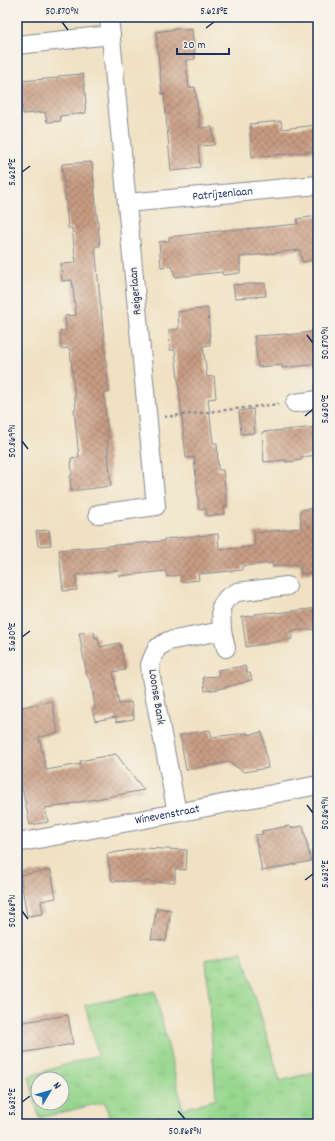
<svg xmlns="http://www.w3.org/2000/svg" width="335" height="1141" font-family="Dekko,sans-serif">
	<defs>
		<pattern id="grass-tufts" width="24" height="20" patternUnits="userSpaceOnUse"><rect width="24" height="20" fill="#96d68d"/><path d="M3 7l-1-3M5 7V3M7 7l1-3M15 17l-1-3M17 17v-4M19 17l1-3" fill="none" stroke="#81b87c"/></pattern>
		<pattern id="building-cross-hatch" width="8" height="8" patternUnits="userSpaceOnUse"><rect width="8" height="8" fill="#c89c83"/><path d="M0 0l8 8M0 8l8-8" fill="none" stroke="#a2806e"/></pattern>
	</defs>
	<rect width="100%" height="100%" fill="#f7f3e8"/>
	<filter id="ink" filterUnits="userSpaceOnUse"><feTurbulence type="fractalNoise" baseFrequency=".025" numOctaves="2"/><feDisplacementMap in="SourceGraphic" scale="8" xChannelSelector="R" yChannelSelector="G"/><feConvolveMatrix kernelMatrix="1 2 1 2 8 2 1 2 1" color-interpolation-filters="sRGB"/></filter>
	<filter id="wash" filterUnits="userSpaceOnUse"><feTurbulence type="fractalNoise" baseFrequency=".012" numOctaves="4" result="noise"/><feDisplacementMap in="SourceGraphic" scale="16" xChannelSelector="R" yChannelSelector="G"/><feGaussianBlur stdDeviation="0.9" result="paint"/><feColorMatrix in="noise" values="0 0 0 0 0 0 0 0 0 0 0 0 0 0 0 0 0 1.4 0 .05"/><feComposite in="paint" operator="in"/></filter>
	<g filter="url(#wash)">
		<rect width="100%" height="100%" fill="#f0e1c3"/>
		<path fill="url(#grass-tufts)" stroke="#588276" fill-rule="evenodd" d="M 242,951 L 280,1081 L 318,1071 L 318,1124 L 111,1124 L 105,1102 L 39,1118 L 29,1076 L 98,1055 L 85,1005 L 155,991 L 183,1109 L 216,1099 L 206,960 ZM 38,1079 L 62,1079 L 62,1103 L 38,1103 Z"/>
		<g id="blocks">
			<g fill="url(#building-cross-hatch)">
				<path d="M 184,28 L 184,30 L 192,29 L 195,59 L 186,60 L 189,88 L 195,87 L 200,128 L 212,127 L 214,145 L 198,146 L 200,167 L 191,168 L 192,169 L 171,171 L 164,94 L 162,94 L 156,32 Z"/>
				<path d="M 83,74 L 86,103 L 85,103 L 86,113 L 60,116 L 61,121 L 47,122 L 45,112 L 23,114 L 20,81 L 58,78 L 58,76 Z"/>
				<path d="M 281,121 L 282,129 L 318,125 L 318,151 L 252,157 L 250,132 L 251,131 L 250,124 Z"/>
				<path d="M 91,162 L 91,163 L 92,163 L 100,246 L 95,246 L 109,393 L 104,393 L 108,440 L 107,440 L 111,486 L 71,491 L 70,476 L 72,475 L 71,458 L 79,457 L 74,409 L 76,409 L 70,349 L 68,349 L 68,348 L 61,349 L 60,331 L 66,330 L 65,316 L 76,315 L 72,280 L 62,281 L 61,264 L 76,263 L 72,228 L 68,228 L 62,164 Z"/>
				<path d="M 318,216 L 318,260 L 302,262 L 300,250 L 240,257 L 240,273 L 223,275 L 222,272 L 175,277 L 172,266 L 161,267 L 159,242 L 169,241 L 169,237 L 236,229 L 237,230 L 298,224 L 297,219 Z"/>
				<path d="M 265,283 L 266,296 L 235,298 L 233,285 Z"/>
				<path d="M 208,308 L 210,345 L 203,346 L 207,377 L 214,376 L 216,398 L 208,399 L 213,443 L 217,443 L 218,470 L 223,470 L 227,506 L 224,506 L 225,514 L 207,516 L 206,508 L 199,509 L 194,457 L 186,458 L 175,350 L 170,350 L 169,330 L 179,329 L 178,312 Z"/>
				<path d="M 318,331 L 318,364 L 282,368 L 282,365 L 258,367 L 254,336 L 287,334 L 287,335 Z"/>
				<path d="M 253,409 L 255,433 L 241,434 L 239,411 Z"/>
				<path d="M 318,427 L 318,455 L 301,457 L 301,460 L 286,462 L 286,460 L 264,462 L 262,432 Z"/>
				<path d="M 316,508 L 318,531 L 318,572 L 301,574 L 300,564 L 273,567 L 272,563 L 242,566 L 242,570 L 198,574 L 199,580 L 181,582 L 180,575 L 167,577 L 166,571 L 119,576 L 118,570 L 76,575 L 77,590 L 63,591 L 59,550 L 164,541 L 164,539 L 218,534 L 219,550 L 255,546 L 254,533 L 301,528 L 300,510 Z"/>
				<path d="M 49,530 L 51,545 L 38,546 L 36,531 Z"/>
				<path d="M 318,608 L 318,629 L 291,631 L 292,639 L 246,647 L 242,617 L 254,616 L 255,614 L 276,612 L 276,613 Z"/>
				<path d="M 94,632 L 95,638 L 98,637 L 100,647 L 120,643 L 125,670 L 113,672 L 119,704 L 131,702 L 134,719 L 116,722 L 116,717 L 95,721 L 92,709 L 95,707 L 91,680 L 87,676 L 79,633 Z"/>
				<path d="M 245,666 L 247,673 L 250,673 L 252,680 L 219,689 L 205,691 L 203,677 L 219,676 L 218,670 Z"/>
				<path d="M 52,701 L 58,733 L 39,737 L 46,770 L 81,764 L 80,761 L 116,754 L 144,790 L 69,804 L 70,805 L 45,808 L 48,822 L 30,825 L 21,783 L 17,784 L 17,708 Z"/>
				<path d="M 210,730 L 212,737 L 247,733 L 247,735 L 262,732 L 268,768 L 244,772 L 229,762 L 186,770 L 180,735 Z"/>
				<path d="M 289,826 L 290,828 L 303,826 L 311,861 L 262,871 L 255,835 L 263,834 L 262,831 Z"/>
				<path d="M 142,848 L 187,850 L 186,870 L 175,869 L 175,882 L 112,881 L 107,854 Z"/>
				<path d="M 51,870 L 56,898 L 41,901 L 43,914 L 27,916 L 20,875 Z"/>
				<path d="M 157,908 L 171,910 L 166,941 L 151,939 Z"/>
				<path d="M 68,1015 L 73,1044 L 20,1053 L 20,1051 L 17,1051 L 17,1023 Z"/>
			</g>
		</g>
	</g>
	<g filter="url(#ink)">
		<use href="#blocks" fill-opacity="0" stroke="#868890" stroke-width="1"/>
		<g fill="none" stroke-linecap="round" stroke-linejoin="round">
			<defs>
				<g id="minor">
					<path d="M 17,45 L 111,35"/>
					<path id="s1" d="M 127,203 L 318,185"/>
					<path d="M 295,403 L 318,400"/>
					<path d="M 98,514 L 156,506 L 109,17"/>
					<path d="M 226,648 L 222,631 L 221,607 L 227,598 L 237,592 L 287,586"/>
					<path d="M 177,813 L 151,677 L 150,664 L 157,648 L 168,641 L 222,631"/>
					<path id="s2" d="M 17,843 L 177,813 L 318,785"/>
				</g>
			</defs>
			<use href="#minor" stroke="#868890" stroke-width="20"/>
			<path stroke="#868890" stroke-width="2.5" stroke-dasharray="3 3" stroke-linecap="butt" d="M 164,417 L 279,404"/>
			<use href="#minor" stroke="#fff" stroke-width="18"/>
		</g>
	</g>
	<path fill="none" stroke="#1b2f5e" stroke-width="1.5" d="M 62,22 L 68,30M 206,28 L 214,22M 22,172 L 30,166M 307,335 L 313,343M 305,416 L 313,409M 22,441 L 28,449M 22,637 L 30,631M 307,805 L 313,813M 305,880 L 313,874M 22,911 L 28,919M 22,1102 L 30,1096M 178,1111 L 185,1119"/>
	<g text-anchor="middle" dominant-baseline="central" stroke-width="3" stroke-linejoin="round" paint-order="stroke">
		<g font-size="12" fill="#1b2f5e" stroke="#f7f3e8">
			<text stroke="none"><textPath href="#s1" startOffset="96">Patrijzenlaan</textPath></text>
			<text transform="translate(136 291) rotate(-95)">Reigerlaan</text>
			<text transform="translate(156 697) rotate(81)">Loonse Bank</text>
			<text stroke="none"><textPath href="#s2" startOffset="153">Winevenstraat</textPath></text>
		</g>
	</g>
	<rect width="335" height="1141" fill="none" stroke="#f7f3e8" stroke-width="44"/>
	<g transform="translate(50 1091) rotate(52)"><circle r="19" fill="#f7f3e8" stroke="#9fa5b1"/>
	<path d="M0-3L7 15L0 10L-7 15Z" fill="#1f6fb2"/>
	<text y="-6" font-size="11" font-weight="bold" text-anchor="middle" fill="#1b2f5e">N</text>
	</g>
	<path d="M177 48v6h52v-6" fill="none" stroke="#1b2f5e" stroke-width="2"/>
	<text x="183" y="48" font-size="12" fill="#1b2f5e" stroke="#f7f3e8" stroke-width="3" paint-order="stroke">20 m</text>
	<rect x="22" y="22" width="291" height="1097" fill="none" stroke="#1b2f5e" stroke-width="1.5"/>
	<g font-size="10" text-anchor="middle" fill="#1b2f5e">
		<text x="62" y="14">50.870°N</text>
		<text x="214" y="14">5.628°E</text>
		<text transform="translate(11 172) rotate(-90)" y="4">5.628°E</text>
		<text transform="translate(324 343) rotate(-90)" y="4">50.870°N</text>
		<text transform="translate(324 409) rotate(-90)" y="4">5.630°E</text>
		<text transform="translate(11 441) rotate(-90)" y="4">50.869°N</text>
		<text transform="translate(11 637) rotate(-90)" y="4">5.630°E</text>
		<text transform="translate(324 813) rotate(-90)" y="4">50.869°N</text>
		<text transform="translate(324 874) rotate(-90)" y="4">5.632°E</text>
		<text transform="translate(11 911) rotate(-90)" y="4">50.868°N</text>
		<text transform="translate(11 1102) rotate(-90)" y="4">5.632°E</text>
		<text x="185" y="1134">50.868°N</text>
	</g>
</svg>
